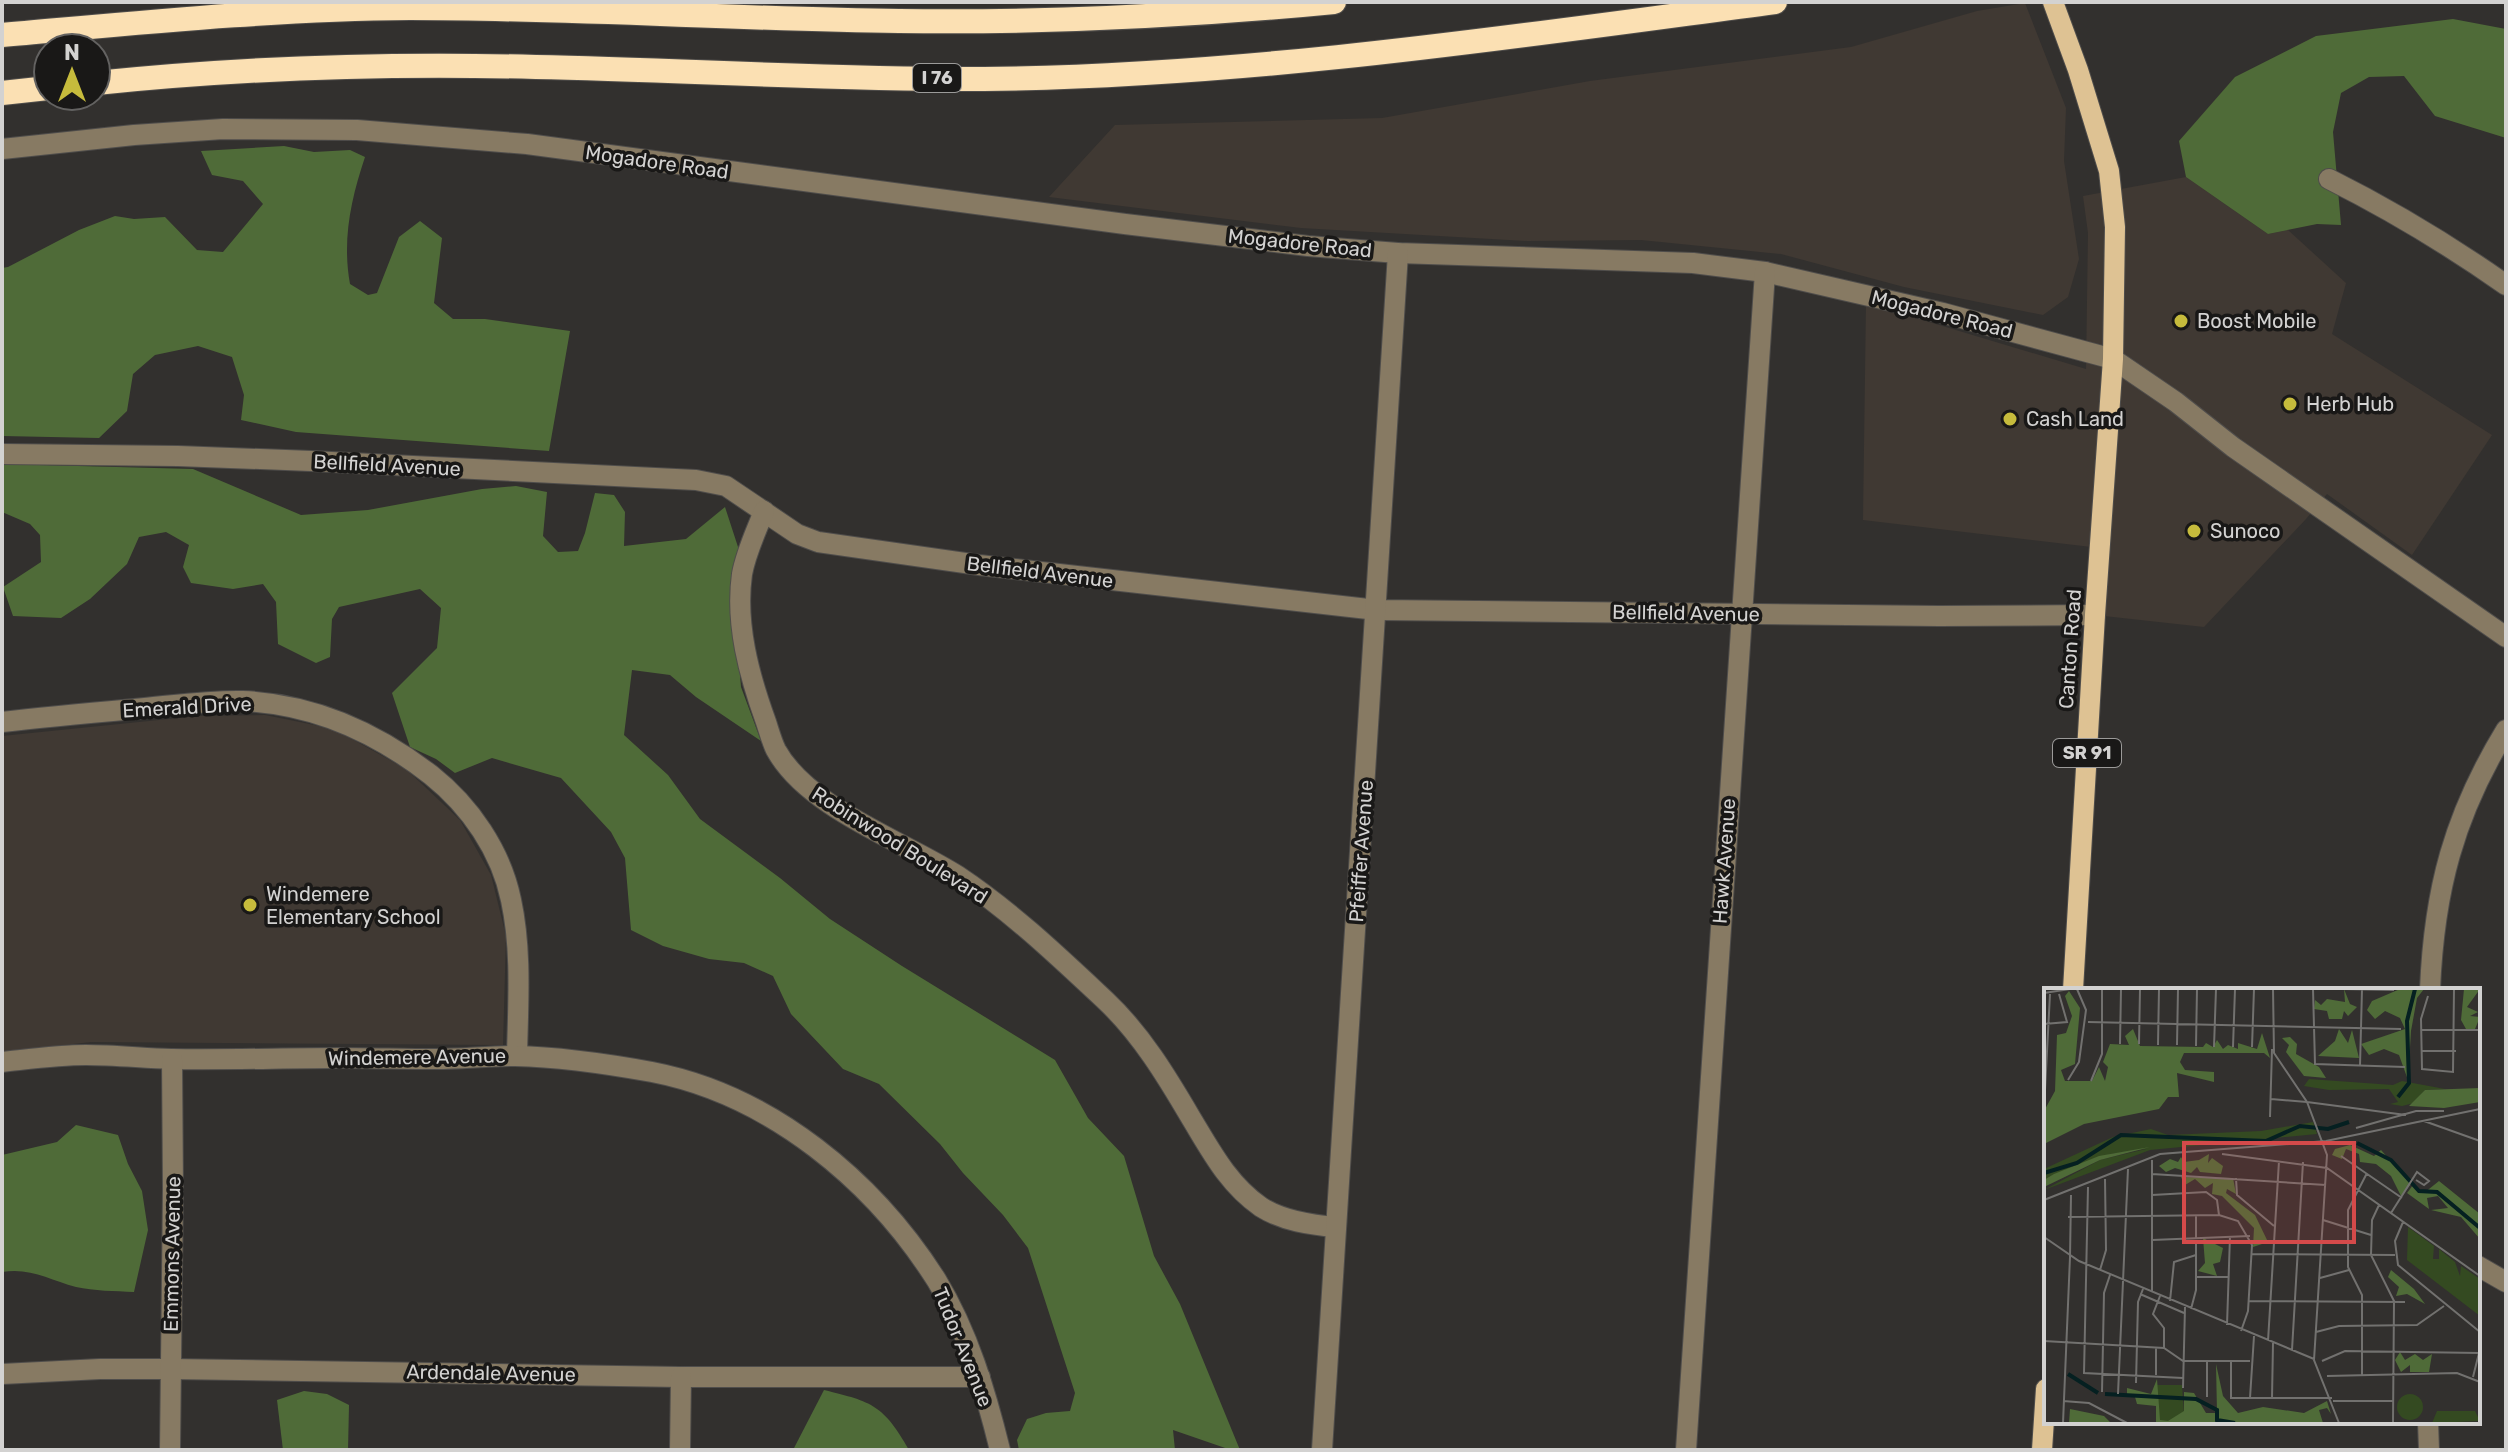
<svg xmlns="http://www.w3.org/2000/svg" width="2508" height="1452" font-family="Rubik,sans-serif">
	<rect width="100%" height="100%" fill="#32302e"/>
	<g fill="#403933">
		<path d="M 2025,3 L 2066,108 L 2064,161 L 2079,259 L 2068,297 L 2043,315 L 1904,287 L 1781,254 L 1641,240 L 1527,241 L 1301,228 L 1049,197 L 1115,125 L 1382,118 L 1590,81 L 1851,47 L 1977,11 Z"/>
		<path d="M 2186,177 L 2268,234 L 2288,230 L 2346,283 L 2332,334 L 2492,435 L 2412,555 L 2327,494 L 2306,519 L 2204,627 L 2095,615 L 2100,548 L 1863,520 L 1866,303 L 2086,369 L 2088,233 L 2083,196 Z"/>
		<path d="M 265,715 L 334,729 L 406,769 L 460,820 L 491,875 L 506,936 L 503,1045 L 91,1042 L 2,1052 L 2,736 L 198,716 Z"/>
	</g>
	<g fill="#4f6b38">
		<path d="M 2453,19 L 2506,29 L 2506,138 L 2435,116 L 2404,76 L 2369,77 L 2341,93 L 2333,132 L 2341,225 L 2317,224 L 2268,234 L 2186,177 L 2179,141 L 2235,77 L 2316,36 Z"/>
		<path d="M 284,146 L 314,152 L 350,150 L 365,157 C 351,199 342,240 350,284 L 368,295 L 377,293 L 399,237 L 420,221 L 442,238 L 434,303 L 453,319 L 485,319 L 570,331 L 549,451 L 296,432 L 241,420 L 244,395 L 232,357 L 198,346 L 155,355 L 133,374 L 127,411 L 99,438 L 2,436 L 2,268 L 8,267 L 79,230 L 115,216 L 134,219 L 165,217 L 197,250 L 223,252 L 263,204 L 243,181 L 212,175 L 201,151 Z"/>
		<path d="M 2,464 L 193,469 L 301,515 L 368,510 L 482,489 L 516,486 L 547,492 L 543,536 L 558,552 L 578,551 L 585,533 L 595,493 L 614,495 L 625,512 L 624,546 L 686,539 L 725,507 L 739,550 L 733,593 L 741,687 L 761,741 L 696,697 L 670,675 L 632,670 L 624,735 L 668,775 L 700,819 L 780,878 L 830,919 L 902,966 L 1055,1060 L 1088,1118 L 1124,1156 L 1154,1256 L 1180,1304 L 1240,1450 L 1231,1450 L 1173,1430 L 1175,1450 L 1019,1450 L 1017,1440 L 1027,1419 L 1046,1413 L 1070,1411 L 1075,1393 L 1028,1248 L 1003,1215 L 963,1173 L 940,1144 L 879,1084 L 843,1069 L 791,1014 L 773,976 L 744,963 L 709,959 L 663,946 L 631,930 L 625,858 L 611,832 L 561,778 L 492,758 L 455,773 L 436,759 L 410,747 L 392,693 L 437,648 L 441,608 L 420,589 L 339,607 L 332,619 L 330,657 L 316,663 L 278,644 L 276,602 L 263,584 L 233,589 L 191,583 L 183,567 L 189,545 L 166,532 L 139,537 L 127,564 L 90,599 L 61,618 L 13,616 L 3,587 L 41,562 L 40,535 L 30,524 L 2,512 Z"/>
		<path d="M 76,1125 L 118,1135 L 128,1164 L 142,1191 L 148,1230 L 134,1292 C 115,1291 94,1291 76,1287 C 50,1280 30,1267 2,1272 L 2,1155 L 57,1142 Z"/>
		<path d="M 824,1390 C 873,1402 883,1405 909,1450 L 793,1450 Z"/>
		<path d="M 304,1391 L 327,1394 L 349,1405 L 348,1450 L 283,1450 L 277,1400 Z"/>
	</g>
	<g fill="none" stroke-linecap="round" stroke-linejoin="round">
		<defs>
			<g id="minor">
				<path d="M 2,149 L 134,135 L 223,129 L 357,130 L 527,144 L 1125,224 L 1308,246 L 1398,253 L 1693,263 L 1765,272 L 1943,313 L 2113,359 L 2176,402 L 2233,447 L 2506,637"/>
				<path d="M 2329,179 C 2391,210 2449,245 2506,285"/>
				<path d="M 2,454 L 178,456 L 311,461 L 696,480 L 726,486 L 797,534 L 818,542 L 979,565 L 1377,610 L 1939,616 L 2095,615"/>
				<path d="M 764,511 C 756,532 746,552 742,574 C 735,624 749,675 766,722 C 769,731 772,742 776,750 C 808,808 903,841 958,876 C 1012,912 1059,957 1106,1001 C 1141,1034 1167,1077 1191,1118 C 1211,1151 1228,1184 1261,1207 C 1283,1221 1311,1225 1336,1227"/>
				<path d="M 2,722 C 46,717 90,713 134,709 C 170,706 207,700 243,701 C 313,704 377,733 431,775 C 470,806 501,851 511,900 C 522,951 518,1004 517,1056"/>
				<path d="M 2430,990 C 2434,890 2454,815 2506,730"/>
				<path d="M 2,1062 C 30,1059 58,1055 86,1055 C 114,1055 142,1058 171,1059 C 227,1060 283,1058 340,1058 C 372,1058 404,1059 436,1059 C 462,1059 488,1056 515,1056 C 560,1057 608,1064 652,1072 C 771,1095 874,1181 937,1281 C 968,1332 986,1393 1000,1450"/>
				<path d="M 2478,1266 L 2506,1282"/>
				<path d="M 2,1374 L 100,1369 L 171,1369 L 681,1377 L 980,1377"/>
				<path d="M 2428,1422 L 2429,1450"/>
				<path d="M 170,1450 L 173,1189 L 172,1059"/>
				<path d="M 680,1450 L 681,1377"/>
				<path d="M 1322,1450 L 1398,253"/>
				<path d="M 1686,1450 L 1765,272"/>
			</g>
			<g id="major">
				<path d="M 2053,2 L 2078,70 L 2109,171 L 2115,227 L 2113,359 L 2095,615 L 2073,990"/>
				<path d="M 2042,1450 L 2046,1389"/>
			</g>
			<g id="highway">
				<path d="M 2,35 C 138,23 273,9 410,8 C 573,8 736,19 899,21 C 1044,23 1190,16 1334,2"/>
				<path d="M 96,83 C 242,68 389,63 536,67 C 685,70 834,80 984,79 C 1251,76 1511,37 1775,2"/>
				<path d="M 2,93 L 48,88"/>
			</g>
		</defs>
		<use href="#minor" stroke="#4f4d4b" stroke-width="22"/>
		<use href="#major" stroke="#4f4d4b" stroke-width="22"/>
		<use href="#highway" stroke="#4f4d4b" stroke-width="26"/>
		<use href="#minor" stroke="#877a63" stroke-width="20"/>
		<use href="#major" stroke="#dec293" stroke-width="20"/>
		<use href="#highway" stroke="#fbe0b3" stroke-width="24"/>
	</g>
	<g fill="#c6bb3c" stroke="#191817" stroke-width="3">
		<circle cx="2181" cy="321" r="8"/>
		<circle cx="2290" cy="404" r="8"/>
		<circle cx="2010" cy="419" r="8"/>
		<circle cx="2194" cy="531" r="8"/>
		<circle cx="250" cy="905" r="8"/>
	</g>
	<g text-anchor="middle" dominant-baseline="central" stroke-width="7" stroke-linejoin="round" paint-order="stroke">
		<g fill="#191817" stroke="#9b9a99" stroke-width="2">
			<rect x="913" y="64" width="48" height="28" rx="6"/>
			<rect x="2053" y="739" width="68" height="28" rx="6"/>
		</g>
		<g font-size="18" font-weight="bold" fill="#d3d2d1">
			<text x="937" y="78">I 76</text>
			<text x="2087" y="753">SR 91</text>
		</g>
		<g font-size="20" fill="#d3d2d1" stroke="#191817">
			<text transform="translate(657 162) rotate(8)">Mogadore Road</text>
			<text transform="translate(1300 243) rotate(6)">Mogadore Road</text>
			<text transform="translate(1942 314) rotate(14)">Mogadore Road</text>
			<text transform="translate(387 465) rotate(3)">Bellfield Avenue</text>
			<text transform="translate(1040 572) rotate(7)">Bellfield Avenue</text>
			<text transform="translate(1686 613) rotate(1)">Bellfield Avenue</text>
			<text transform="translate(2070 649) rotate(-86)">Canton Road</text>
			<text transform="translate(187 707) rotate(-3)">Emerald Drive</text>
			<text transform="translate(900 845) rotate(32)">Robinwood Boulevard</text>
			<text transform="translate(1361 851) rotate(-86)">Pfeiffer Avenue</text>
			<text transform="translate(1724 861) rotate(-86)">Hawk Avenue</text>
			<text transform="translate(417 1057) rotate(-1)">Windemere Avenue</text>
			<text transform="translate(172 1254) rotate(-89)">Emmons Avenue</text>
			<text transform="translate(963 1347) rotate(68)">Tudor Avenue</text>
			<text transform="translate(491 1373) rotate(1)">Ardendale Avenue</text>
		</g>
		<g font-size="20" fill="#d3d2d1" stroke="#191817" text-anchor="start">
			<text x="2197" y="321">Boost Mobile</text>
			<text x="2306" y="404">Herb Hub</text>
			<text x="2026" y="419">Cash Land</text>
			<text x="2210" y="531">Sunoco</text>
			<text x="266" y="894">Windemere<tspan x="266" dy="23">Elementary School</tspan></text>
		</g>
	</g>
	<g transform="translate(2044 988)">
		<rect width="436" height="436" fill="#32302e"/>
		<path d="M 265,91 L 349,97 L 358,93 L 401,101 L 381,102 L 370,115 L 358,118 L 346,116 L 354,114 L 345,101 L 285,102 L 260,98 ZM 269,134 L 273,146 L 106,162 L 0,202 L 56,172 L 102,161 L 67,166 L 0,192 L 0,181 L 69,149 L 107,141 L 124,147 L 217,143 ZM 364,239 L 390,258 L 389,271 L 395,271 L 395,261 L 411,274 L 416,288 L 417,278 L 436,291 L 436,328 L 363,272 ZM 113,397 L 138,397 L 140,425 L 261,425 L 112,435 ZM353 419a13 13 0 1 1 26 0a13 13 0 1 1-26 0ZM 393,423 L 431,423 L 436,433 L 388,435 Z" fill="#344a21"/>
		<path d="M 300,1 L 306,16 L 313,19 L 304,28 L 300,23 L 298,31 L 285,31 L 283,23 L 270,21 L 271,12 L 277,17 L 283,11 L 301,14 ZM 356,1 L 380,1 L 373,10 L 367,43 L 364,92 L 355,67 L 340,61 L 325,67 L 317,56 L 361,41 L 356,30 L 341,23 L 331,31 L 323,22 L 328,13 ZM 420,1 L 436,1 L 423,19 L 434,24 L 426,28 L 436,29 L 431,41 L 422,41 L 417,32 ZM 25,3 L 36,20 L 31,76 L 17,82 L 21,93 L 48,93 L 55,79 L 61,93 L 64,79 L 59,74 L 66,56 L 85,57 L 81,48 L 89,41 L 96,58 L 159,59 L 162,55 L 169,59 L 173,52 L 179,61 L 184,57 L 194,61 L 194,55 L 213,61 L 218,45 L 226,70 L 220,65 L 140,65 L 136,74 L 141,82 L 170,84 L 170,94 L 133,85 L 135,109 L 124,109 L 115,121 L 40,136 L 0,156 L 0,123 L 11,103 L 13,47 L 22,45 L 28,28 L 21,8 ZM 295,41 L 304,55 L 308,42 L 315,70 L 274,68 L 291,53 ZM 246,49 L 253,56 L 252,66 L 275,79 L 282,90 L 260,88 L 242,64 L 245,57 L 238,50 ZM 436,100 L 436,114 L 400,120 L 365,118 L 381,102 ZM 306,157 L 330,168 L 337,162 L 367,196 L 357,208 L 347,188 L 332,176 L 316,174 L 315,166 L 302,161 L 298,171 L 288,167 L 291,161 ZM 106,159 L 56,172 L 0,199 L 0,192 L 10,186 L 55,168 ZM 165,166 L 164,175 L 168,170 L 179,178 L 177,186 L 156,184 L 153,179 L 147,185 L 131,180 L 122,184 L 115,178 L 126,171 L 134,174 L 137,169 L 140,174 L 155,172 ZM 137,189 L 189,190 L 192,206 L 183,201 L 182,205 L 211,227 L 224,254 L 209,259 L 210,240 L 178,208 L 168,206 L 169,195 L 161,200 L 151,191 L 141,197 ZM 395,193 L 436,226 L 436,251 L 417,229 L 387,222 L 404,220 L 394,208 L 383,210 L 385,221 L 363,205 L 369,197 L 380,205 ZM 159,250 L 179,260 L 176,274 L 169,276 L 173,288 L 154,283 L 161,275 ZM 347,282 L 370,301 L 381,316 L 363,306 L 352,308 L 355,299 L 344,289 ZM 356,364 L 361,372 L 371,366 L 379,372 L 388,366 L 385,384 L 366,384 L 366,377 L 357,384 L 351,372 ZM 172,376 L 179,408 L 194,425 L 219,419 L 260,425 L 283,413 L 287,426 L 283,420 L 275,422 L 279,435 L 112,435 L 112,418 L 93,416 L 91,409 L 83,407 L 83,400 L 107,406 L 113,391 L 116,432 L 124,433 L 140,423 L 140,404 L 150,405 L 162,425 L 173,425 ZM 26,421 L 60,428 L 67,435 L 25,435 Z" fill="#4f6b38"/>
		<path fill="none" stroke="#052021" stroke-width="4" d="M 354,109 L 365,95 L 363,33 L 371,1M 313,155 L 347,172 L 375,203 L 393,204 L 436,240M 0,185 L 33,175 L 77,147 L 222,153 L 256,138 L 284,141 L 305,134M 24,386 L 54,405M 61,406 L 152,411 L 173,422 L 173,432 L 191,435"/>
		<path fill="none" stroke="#72716f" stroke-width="2" d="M 229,1 L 230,65 L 263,114 L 283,167 L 270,372 L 295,435M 269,1 L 271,76 L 361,79M 298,1 L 350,2M 0,5 L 26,1M 384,8 L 377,31 L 378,81 L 409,84 L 410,1M 44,34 L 357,41M 0,36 L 23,34 L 15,6M 377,42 L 436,42M 76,56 L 77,1M 95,56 L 96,1M 114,57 L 115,1M 133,57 L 134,1M 152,58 L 153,1M 170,59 L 172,1M 189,59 L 191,1M 208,59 L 210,1M 377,63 L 412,63M 316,78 L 318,1M 24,92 L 35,74 L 42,22 L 33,1M 47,93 L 58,66 L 58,1M 227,111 L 263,114M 263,114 L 362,127M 0,121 L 6,6M 226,129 L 228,61M 380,133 L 436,153M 312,140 L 372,123 L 400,123M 178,166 L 283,180 L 436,288M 297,168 L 358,210M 108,186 L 282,197M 192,190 L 193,207 L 230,238M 44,199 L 40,385 L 139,390M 108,207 L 162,204 L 173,212 L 175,227M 0,212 L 116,166 L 282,153 L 436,121M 335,217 L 328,232 L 327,267 L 350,313 L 349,435M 347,225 L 373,184 L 385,193 L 380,197 L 372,192M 24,229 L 175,227 L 194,233 L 208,257 L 204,323 L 197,343M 279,232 L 327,247M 359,234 L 351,253 L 354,277 L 436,344M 0,249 L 35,273 L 270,371M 108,252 L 206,248M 208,266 L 351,267M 26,269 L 27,207M 56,282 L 62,262 L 61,191M 152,289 L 185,289M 276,290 L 305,282M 108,304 L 108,172M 96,306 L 140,325M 116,308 L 109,326 L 120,340 L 120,360M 126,313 L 130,274 L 152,267M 205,313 L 361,314M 147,321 L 152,302 L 152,227M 183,337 L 186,248M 272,344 L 295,338 L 373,337 L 400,318M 0,353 L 120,360 L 139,373 L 206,373M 224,353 L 235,173M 248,362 L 259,174M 187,373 L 187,410 L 288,410M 278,373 L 301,363 L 436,365M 112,387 L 112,359M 283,388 L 413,385 L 436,394M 318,388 L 318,307 L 304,279 L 304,222 L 323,185M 429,389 L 435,365M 92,395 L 94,314 L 99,301M 139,400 L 141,319M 58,404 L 60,305 L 66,287M 74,406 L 84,181M 163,409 L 163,373M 206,410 L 210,348M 228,410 L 229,355M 19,413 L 45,415 L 83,435M 289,413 L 350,413M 19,435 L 26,269"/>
		<path fill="#d54a4a" fill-opacity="0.15" stroke="#d54a4a" stroke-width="4" d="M 140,155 L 310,155 L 310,254 L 140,254 Z"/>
		<rect width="436" height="436" fill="none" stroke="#d3d2d1" stroke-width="4"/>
	</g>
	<rect width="2508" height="1452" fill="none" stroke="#d3d2d1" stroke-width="8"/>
	<g transform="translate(72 72)"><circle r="38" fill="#191817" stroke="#636261" stroke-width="2"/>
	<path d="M0-6L14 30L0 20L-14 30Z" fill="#c6bb3c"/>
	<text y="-12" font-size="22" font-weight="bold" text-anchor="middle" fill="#d3d2d1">N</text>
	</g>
</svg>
